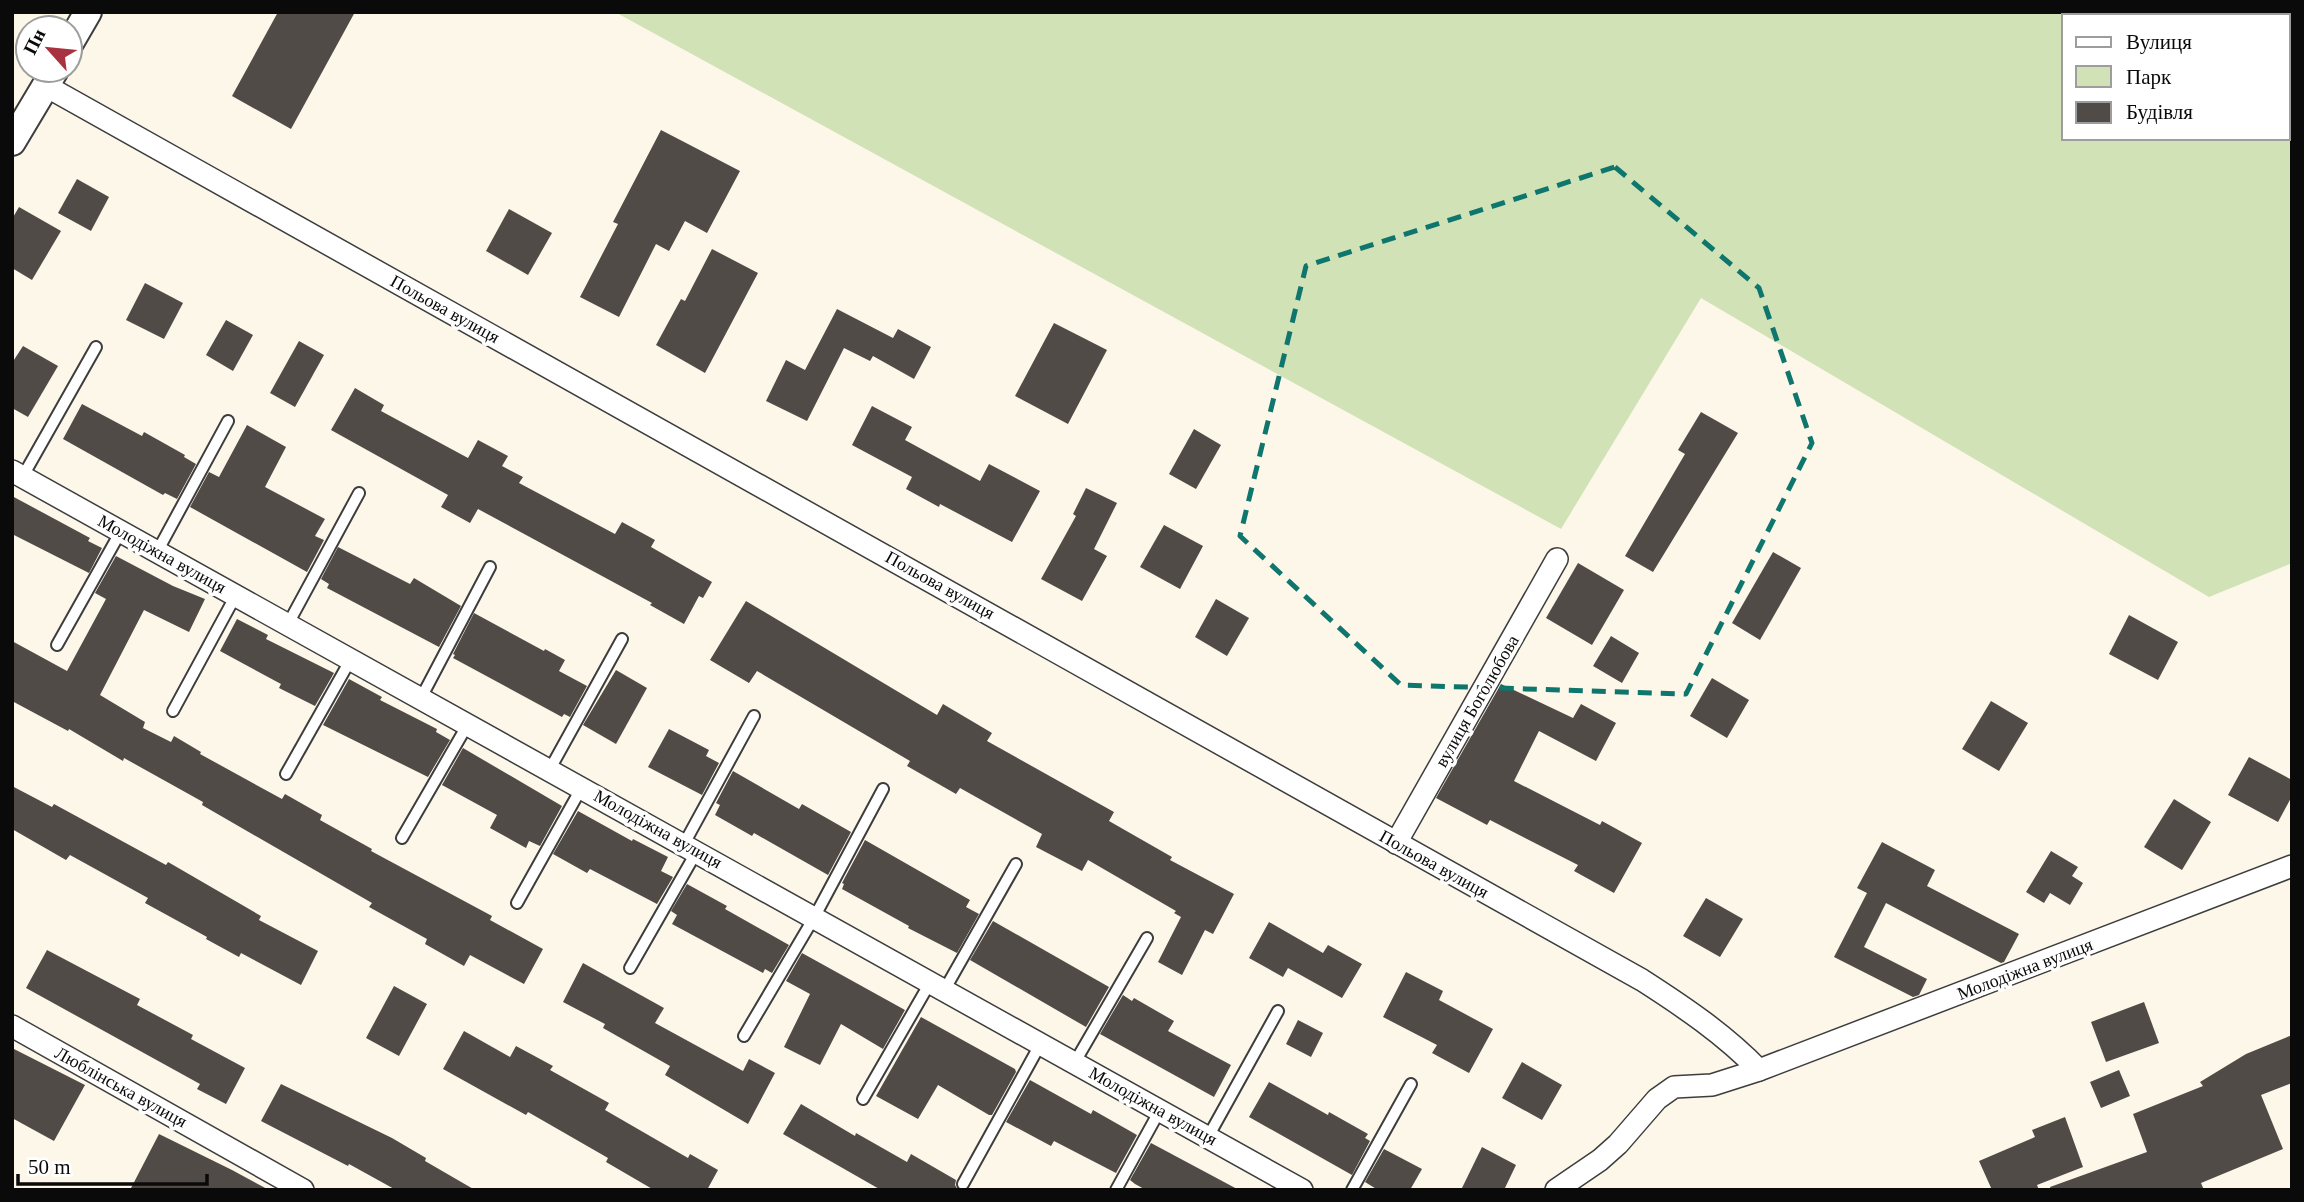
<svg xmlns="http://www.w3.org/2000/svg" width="2304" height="1202" font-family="'Times New Roman',serif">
	<rect width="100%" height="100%" fill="#fdf7e9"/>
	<path fill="#d1e2b7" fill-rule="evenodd" d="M 615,12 L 2292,12 L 2292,563 L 2209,597 L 1701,298 L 1561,529 ZM 2064,16 L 2288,16 L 2288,138 L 2064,138 Z"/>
	<g fill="#514b48">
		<path d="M 278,12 L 355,12 L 291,129 L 232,96 Z"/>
		<path d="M 661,130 L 740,171 L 707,233 L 685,221 L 669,251 L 656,244 L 619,317 L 580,297 L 618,224 L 613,222 Z"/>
		<path d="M 77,179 L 109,197 L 91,231 L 58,213 Z"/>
		<path d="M 19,207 L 61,231 L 32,280 L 12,268 L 12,219 Z"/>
		<path d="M 509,209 L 552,233 L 528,275 L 486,251 Z"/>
		<path d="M 712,249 L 758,273 L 705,373 L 656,345 L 681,299 L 685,301 Z"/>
		<path d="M 145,283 L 183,303 L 164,339 L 126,320 Z"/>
		<path d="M 837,309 L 893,338 L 898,329 L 931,347 L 914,379 L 873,356 L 870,361 L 844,348 L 807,421 L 766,401 L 786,360 L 805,370 Z"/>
		<path d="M 226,320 L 253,335 L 233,371 L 206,355 Z"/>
		<path d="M 1054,323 L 1107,350 L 1068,424 L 1015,396 Z"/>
		<path d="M 299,341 L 324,355 L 295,407 L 270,393 Z"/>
		<path d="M 23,346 L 58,366 L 28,417 L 12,408 L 12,363 Z"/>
		<path d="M 355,388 L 384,405 L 381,411 L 468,458 L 478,440 L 508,456 L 502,466 L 523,477 L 519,483 L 615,534 L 622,522 L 655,540 L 651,547 L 712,582 L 703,598 L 699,596 L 684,624 L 650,605 L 652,603 L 478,509 L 470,523 L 441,507 L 448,495 L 331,430 Z"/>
		<path d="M 82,404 L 142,436 L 144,432 L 185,455 L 184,457 L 196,464 L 177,499 L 165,493 L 163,495 L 63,439 Z"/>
		<path d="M 872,406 L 912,427 L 905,440 L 980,481 L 989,464 L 1040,491 L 1012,542 L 940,504 L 939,507 L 906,489 L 912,477 L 852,445 Z"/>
		<path d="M 1701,412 L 1738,433 L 1653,572 L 1625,556 L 1685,454 L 1678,450 Z"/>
		<path d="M 247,425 L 286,447 L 265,487 L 325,519 L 315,536 L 324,540 L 307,572 L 190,507 L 209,472 L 219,477 Z"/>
		<path d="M 1194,429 L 1221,445 L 1196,489 L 1169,474 Z"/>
		<path d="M 1086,488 L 1117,503 L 1094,549 L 1107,556 L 1082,601 L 1041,579 L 1076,516 L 1073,514 Z"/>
		<path d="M 12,496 L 90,538 L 88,541 L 102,548 L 89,573 L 12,534 Z"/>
		<path d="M 1164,525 L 1203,546 L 1180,589 L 1140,567 Z"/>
		<path d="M 338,547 L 410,584 L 414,578 L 461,606 L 439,647 L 327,588 L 329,584 L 321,579 Z"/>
		<path d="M 1773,552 L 1801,568 L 1760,640 L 1732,623 Z"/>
		<path d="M 116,556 L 173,586 L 205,599 L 189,632 L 144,610 L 100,695 L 145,722 L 143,728 L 171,742 L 174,736 L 201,752 L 200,754 L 282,799 L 285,794 L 322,815 L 320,820 L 372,849 L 371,851 L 492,916 L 490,920 L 543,949 L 524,984 L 470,955 L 464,966 L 425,944 L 427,939 L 369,907 L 372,903 L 202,805 L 203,802 L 124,758 L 123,761 L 69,729 L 68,731 L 12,701 L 12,641 L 67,671 L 106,599 L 95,593 Z"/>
		<path d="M 1578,563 L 1624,590 L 1592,645 L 1546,618 Z"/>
		<path d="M 1216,599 L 1249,618 L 1227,656 L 1195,637 Z"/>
		<path d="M 746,601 L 937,715 L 943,704 L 992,733 L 987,741 L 1114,812 L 1109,821 L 1172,857 L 1170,860 L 1234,894 L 1213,934 L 1205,930 L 1182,975 L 1158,962 L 1181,917 L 1174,913 L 1176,911 L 1088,860 L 1082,871 L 1036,847 L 1042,834 L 960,788 L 956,794 L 907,766 L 910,761 L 757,671 L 749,683 L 710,660 Z"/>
		<path d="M 474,613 L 544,651 L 545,649 L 565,660 L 559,671 L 587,686 L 570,717 L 564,714 L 562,717 L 453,658 L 455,655 L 453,654 Z"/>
		<path d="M 2129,615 L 2178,642 L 2158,680 L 2109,654 Z"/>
		<path d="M 237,619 L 268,635 L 266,639 L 334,673 L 315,706 L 279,688 L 281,684 L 220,651 Z"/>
		<path d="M 1611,636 L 1639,653 L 1622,683 L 1593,666 Z"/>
		<path d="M 616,670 L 647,688 L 616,744 L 583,725 Z"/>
		<path d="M 1712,678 L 1749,700 L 1727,738 L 1690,716 Z"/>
		<path d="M 349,679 L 382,697 L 380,700 L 437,729 L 436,732 L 450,740 L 428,777 L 323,725 Z"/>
		<path d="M 1501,684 L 1573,718 L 1581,704 L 1616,723 L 1596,761 L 1539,731 L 1514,781 L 1600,825 L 1602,821 L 1642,843 L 1614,893 L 1574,871 L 1578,865 L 1490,820 L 1487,825 L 1436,798 Z"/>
		<path d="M 1991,701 L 2028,723 L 1999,771 L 1962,749 Z"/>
		<path d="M 669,729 L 709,750 L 706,756 L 719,763 L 702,795 L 648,767 Z"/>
		<path d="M 463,748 L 562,806 L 540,846 L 529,841 L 526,848 L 490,828 L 497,815 L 442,785 Z"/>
		<path d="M 2249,757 L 2292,780 L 2292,796 L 2278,822 L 2228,795 Z"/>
		<path d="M 733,771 L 799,809 L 802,804 L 851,832 L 828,875 L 754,833 L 752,836 L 715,815 L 720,805 L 716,803 Z"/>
		<path d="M 12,786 L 52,807 L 54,804 L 166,865 L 168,862 L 261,916 L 259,920 L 318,951 L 301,985 L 241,953 L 239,957 L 206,939 L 207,937 L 145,903 L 148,898 L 70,855 L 66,860 L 12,829 Z"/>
		<path d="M 2174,799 L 2211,822 L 2182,870 L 2144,847 Z"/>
		<path d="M 578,811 L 632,841 L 633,839 L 668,857 L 661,871 L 673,877 L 657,904 L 590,869 L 587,873 L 553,854 Z"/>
		<path d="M 865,840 L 970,900 L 966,907 L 979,914 L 957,953 L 908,928 L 909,926 L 842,889 L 844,884 L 842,883 Z"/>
		<path d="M 1882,842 L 1935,870 L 1927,886 L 2019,934 L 2004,962 L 2001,963 L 1886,903 L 1864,947 L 1927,979 L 1919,995 L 1913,997 L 1834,957 L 1867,893 L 1857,888 Z"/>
		<path d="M 2051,851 L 2078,867 L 2072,876 L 2083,883 L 2070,905 L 2050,893 L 2044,903 L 2026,892 Z"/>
		<path d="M 687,884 L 727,906 L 725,909 L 789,945 L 772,973 L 765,969 L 763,973 L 672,924 L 677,915 L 671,911 Z"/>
		<path d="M 1706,898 L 1743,919 L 1720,957 L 1683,936 Z"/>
		<path d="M 993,921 L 1109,987 L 1086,1027 L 970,960 Z"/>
		<path d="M 1269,922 L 1323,953 L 1328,945 L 1362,964 L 1342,998 L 1288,968 L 1283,977 L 1249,958 Z"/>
		<path d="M 47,950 L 140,999 L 137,1005 L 193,1035 L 191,1039 L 245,1068 L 226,1104 L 197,1089 L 200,1084 L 26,988 Z"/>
		<path d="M 802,953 L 905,1010 L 883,1049 L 841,1024 L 820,1065 L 784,1047 L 810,994 L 786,981 Z"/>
		<path d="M 583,963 L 664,1008 L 655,1023 L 743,1071 L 749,1059 L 775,1073 L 748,1124 L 665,1075 L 670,1066 L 603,1028 L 605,1024 L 563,1002 Z"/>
		<path d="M 1406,972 L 1443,991 L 1439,1000 L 1493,1029 L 1469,1073 L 1432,1053 L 1437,1045 L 1383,1017 Z"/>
		<path d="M 394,986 L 427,1004 L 399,1056 L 366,1038 Z"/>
		<path d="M 1123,995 L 1132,1001 L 1134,998 L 1174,1021 L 1168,1031 L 1231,1065 L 1214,1097 L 1100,1034 Z"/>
		<path d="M 2144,1002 L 2159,1043 L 2106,1062 L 2091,1022 Z"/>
		<path d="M 921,1017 L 1015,1069 L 1016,1072 L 992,1115 L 989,1115 L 938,1085 L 918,1119 L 876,1096 Z"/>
		<path d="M 1298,1020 L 1323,1033 L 1311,1057 L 1286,1044 Z"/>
		<path d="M 464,1031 L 510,1057 L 516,1046 L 553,1066 L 550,1070 L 609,1103 L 605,1110 L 688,1158 L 690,1154 L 718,1170 L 707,1190 L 654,1190 L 606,1162 L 608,1158 L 528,1112 L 526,1115 L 443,1069 Z"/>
		<path d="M 2292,1035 L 2292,1083 L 2261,1095 L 2283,1149 L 2201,1183 L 2204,1190 L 2051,1190 L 2050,1187 L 2147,1152 L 2133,1114 L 2203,1086 L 2200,1082 L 2246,1054 Z"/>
		<path d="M 12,1048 L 85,1085 L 54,1141 L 12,1118 Z"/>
		<path d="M 1522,1062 L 1562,1085 L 1542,1120 L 1502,1098 Z"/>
		<path d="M 2119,1070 L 2130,1096 L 2101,1108 L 2090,1082 Z"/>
		<path d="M 1030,1080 L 1091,1114 L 1093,1110 L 1137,1135 L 1116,1173 L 1054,1141 L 1051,1146 L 1006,1122 Z"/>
		<path d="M 1269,1082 L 1328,1115 L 1329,1112 L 1368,1134 L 1365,1138 L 1370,1141 L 1352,1175 L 1249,1117 Z"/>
		<path d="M 281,1084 L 392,1138 L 426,1158 L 425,1161 L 475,1190 L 396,1190 L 349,1164 L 348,1166 L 261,1121 Z"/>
		<path d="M 801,1104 L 855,1136 L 856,1133 L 907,1162 L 911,1154 L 956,1180 L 955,1185 L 958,1190 L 881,1190 L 783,1134 Z"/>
		<path d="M 2065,1117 L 2083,1167 L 2037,1185 L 2039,1190 L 1992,1190 L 1979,1161 L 2035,1137 L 2032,1130 Z"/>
		<path d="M 159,1134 L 232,1170 L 269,1190 L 130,1190 Z"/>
		<path d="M 1151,1143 L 1239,1190 L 1146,1190 L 1135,1184 L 1130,1180 Z"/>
		<path d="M 1482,1147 L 1516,1165 L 1504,1190 L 1461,1190 Z"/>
		<path d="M 1384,1149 L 1422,1169 L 1410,1190 L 1378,1190 L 1365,1182 Z"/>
	</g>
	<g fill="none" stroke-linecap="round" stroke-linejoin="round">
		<defs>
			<g id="service">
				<path d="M 23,476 L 96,347"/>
				<path d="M 157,552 L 228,421"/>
				<path d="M 288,624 L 359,493"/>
				<path d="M 57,645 L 121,531"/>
				<path d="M 421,698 L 490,567"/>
				<path d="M 173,711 L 236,595"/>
				<path d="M 550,769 L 622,639"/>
				<path d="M 286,774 L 351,659"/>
				<path d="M 402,838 L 468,724"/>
				<path d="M 684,844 L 754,716"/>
				<path d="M 517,903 L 582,787"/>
				<path d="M 630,968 L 697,851"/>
				<path d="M 945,989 L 1016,864"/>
				<path d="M 744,1036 L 815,916 L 883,789"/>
				<path d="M 1075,1062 L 1147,938"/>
				<path d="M 863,1099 L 931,981"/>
				<path d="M 1208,1137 L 1278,1011"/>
				<path d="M 963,1184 L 1041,1043"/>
				<path d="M 1116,1190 L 1160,1110"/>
				<path d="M 1352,1190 L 1411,1084"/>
			</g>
			<g id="minor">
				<path d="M 46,86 L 1642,980 C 1684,1007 1724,1034 1759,1070"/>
				<path d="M 12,471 L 1302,1190"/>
				<path d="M 1396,843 L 1557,559"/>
				<path d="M 12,1026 L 303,1190"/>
				<path d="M 1556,1190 L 1600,1160 L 1618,1144 L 1657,1099 L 1674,1087 L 1712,1085 L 1759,1070 L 2292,866"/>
			</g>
			<g id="tertiary">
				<path d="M 70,43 L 88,12"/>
				<path d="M 12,142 L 55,70"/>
			</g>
		</defs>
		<use href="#service" stroke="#3d3d3d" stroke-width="14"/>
		<use href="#minor" stroke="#3d3d3d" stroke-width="24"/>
		<use href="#tertiary" stroke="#3d3d3d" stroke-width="30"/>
		<use href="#service" stroke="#fff" stroke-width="10"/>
		<use href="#minor" stroke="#fff" stroke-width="21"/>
		<use href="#tertiary" stroke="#fff" stroke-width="26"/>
	</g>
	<path fill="none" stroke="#0f766e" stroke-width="5" stroke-dasharray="14 9" stroke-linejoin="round" d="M 1615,167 L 1759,288 L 1812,443 L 1686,694 L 1401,685 L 1240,536 L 1306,266 Z"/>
	<g text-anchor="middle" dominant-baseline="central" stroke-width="7" stroke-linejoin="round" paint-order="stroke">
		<g font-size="18" fill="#0a0a0a" stroke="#fff">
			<text transform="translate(445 309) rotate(29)">Польова вулиця</text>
			<text transform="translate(162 554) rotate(29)">Молодіжна вулиця</text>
			<text transform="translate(940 585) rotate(29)">Польова вулиця</text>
			<text transform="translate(1477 701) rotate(-60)">вулиця Боголюбова</text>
			<text transform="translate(658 829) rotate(29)">Молодіжна вулиця</text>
			<text transform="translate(1434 864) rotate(29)">Польова вулиця</text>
			<text transform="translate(2025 969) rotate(-21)">Молодіжна вулиця</text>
			<text transform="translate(121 1087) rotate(29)">Люблінська вулиця</text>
			<text transform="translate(1153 1106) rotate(29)">Молодіжна вулиця</text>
		</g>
	</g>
	<rect width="2304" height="1202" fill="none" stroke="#0a0a0a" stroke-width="28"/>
	<rect x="2062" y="14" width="228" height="126" fill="#ffffff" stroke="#9d9d9d" stroke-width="2"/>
	<rect x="2076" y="37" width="35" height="10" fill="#ffffff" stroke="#9d9d9d" stroke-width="2"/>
	<text x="2126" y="49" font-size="21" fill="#0a0a0a">Вулиця</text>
	<rect x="2076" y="66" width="35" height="21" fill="#d1e2b7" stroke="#9d9d9d" stroke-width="2"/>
	<text x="2126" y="84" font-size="21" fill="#0a0a0a">Парк</text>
	<rect x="2076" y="102" width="35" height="21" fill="#514b48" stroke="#9d9d9d" stroke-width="2"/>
	<text x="2126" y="119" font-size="21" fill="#0a0a0a">Будівля</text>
	<g transform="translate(49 49) rotate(297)"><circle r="33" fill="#ffffff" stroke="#9d9d9d" stroke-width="2"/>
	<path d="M0-5L12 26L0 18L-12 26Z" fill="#a93240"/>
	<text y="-10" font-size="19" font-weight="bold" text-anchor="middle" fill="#0a0a0a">Пн</text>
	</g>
	<path d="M18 1174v10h189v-10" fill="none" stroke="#0a0a0a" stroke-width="3.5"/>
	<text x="28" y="1174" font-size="21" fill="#0a0a0a" stroke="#ffffff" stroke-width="5" paint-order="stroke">50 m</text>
</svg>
